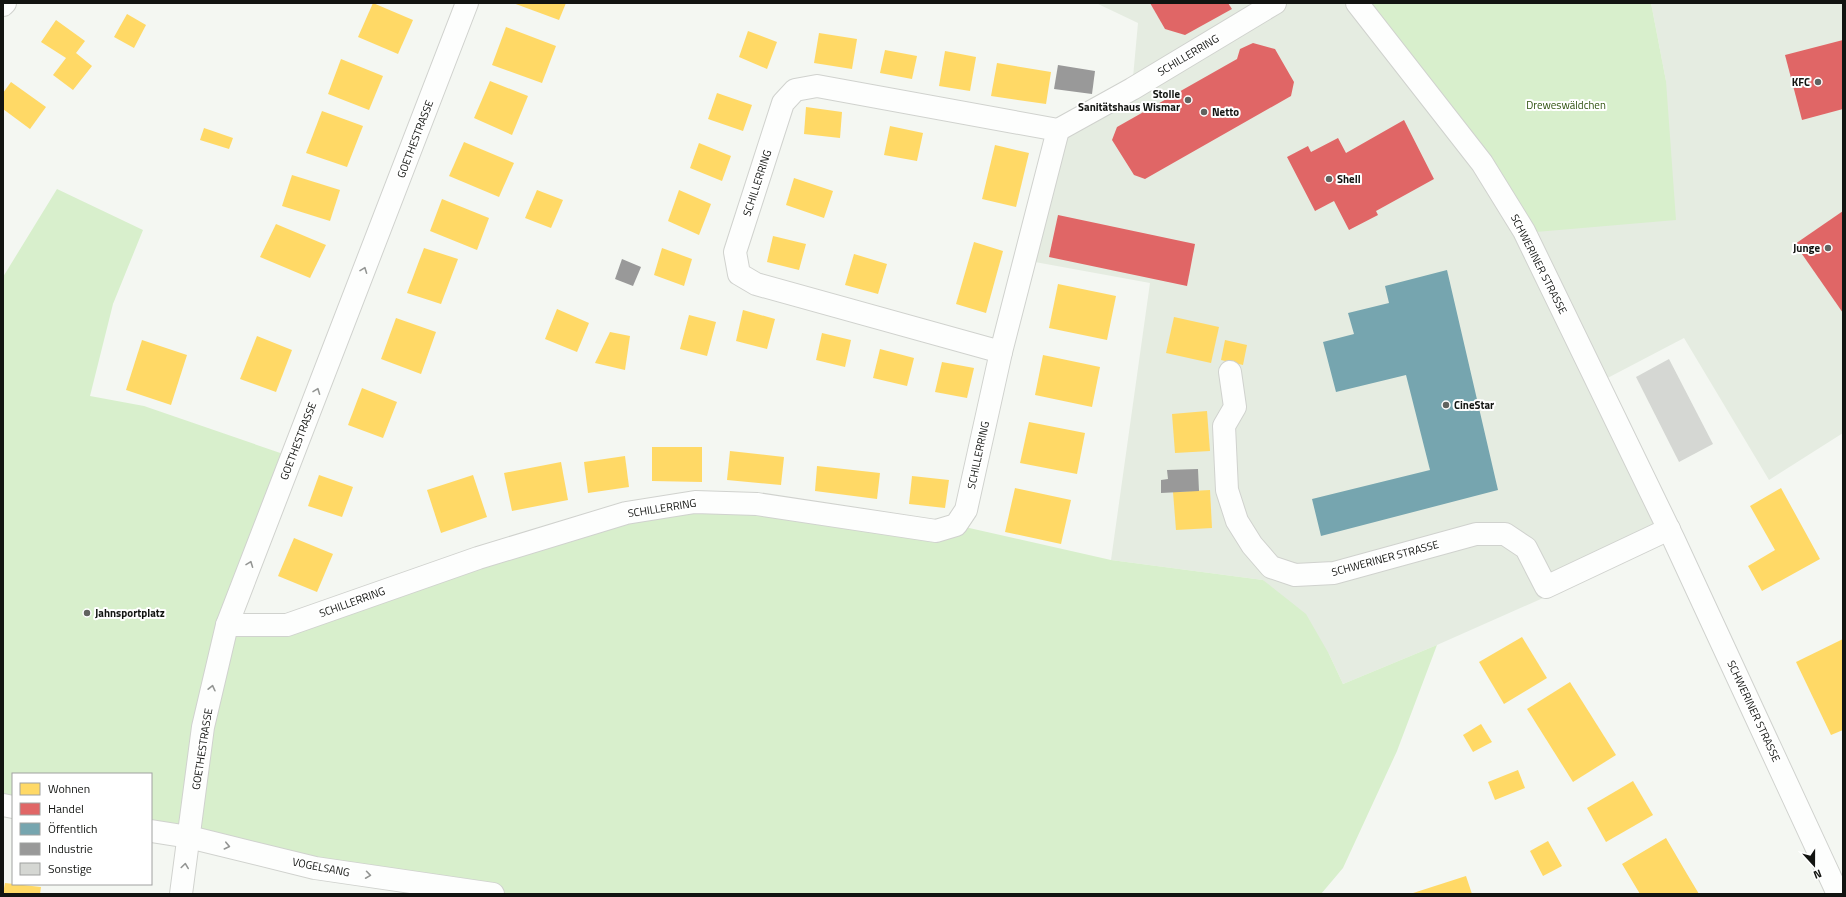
<svg xmlns="http://www.w3.org/2000/svg" width="1846" height="897" font-family="'Titillium Web',sans-serif">
	<rect width="100%" height="100%" fill="#f4f7f2"/>
	<path fill="#e5ece1" d="M 1096,3 L 1357,3 L 1524,231 L 1666,81 L 1651,3 L 1843,3 L 1843,433 L 1769,480 L 1684,338 L 1598,383 L 1674,540 L 1437,645 L 1343,684 L 1329,654 L 1263,580 L 1111,560 L 1150,283 L 1024,260 L 1058,130 L 1132,88 L 1138,23 Z"/>
	<g fill="#d8efcc">
		<path d="M 1357,3 L 1651,3 L 1666,81 L 1676,220 L 1524,233 Z"/>
		<path d="M 57,189 L 143,230 L 113,304 L 90,396 L 144,406 L 292,457 L 227,624 L 287,625 L 695,502 L 956,525 L 1111,560 L 1263,580 L 1306,614 L 1329,654 L 1343,684 L 1437,645 L 1397,751 L 1343,868 L 1321,894 L 493,894 L 151,831 L 151,774 L 13,774 L 13,807 L 3,805 L 3,277 Z"/>
	</g>
	<g fill="#ffd966">
		<path d="M 373,3 L 413,20 L 398,54 L 358,37 Z"/>
		<path d="M 513,3 L 566,3 L 559,20 Z"/>
		<path d="M 127,14 L 146,25 L 134,48 L 114,37 Z"/>
		<path d="M 56,20 L 85,41 L 76,53 L 92,66 L 73,90 L 53,75 L 66,58 L 41,42 Z"/>
		<path d="M 506,27 L 556,46 L 542,83 L 492,65 Z"/>
		<path d="M 748,31 L 777,42 L 767,69 L 739,57 Z"/>
		<path d="M 819,33 L 857,39 L 852,69 L 814,63 Z"/>
		<path d="M 885,50 L 917,56 L 912,79 L 880,73 Z"/>
		<path d="M 945,51 L 976,57 L 970,91 L 939,86 Z"/>
		<path d="M 341,59 L 383,76 L 369,110 L 328,94 Z"/>
		<path d="M 997,63 L 1051,72 L 1046,104 L 991,96 Z"/>
		<path d="M 490,81 L 528,96 L 512,135 L 474,118 Z"/>
		<path d="M 11,82 L 46,107 L 30,129 L 3,109 L 3,93 Z"/>
		<path d="M 717,93 L 752,105 L 743,131 L 708,119 Z"/>
		<path d="M 806,107 L 842,112 L 840,138 L 804,134 Z"/>
		<path d="M 322,111 L 363,126 L 347,167 L 306,153 Z"/>
		<path d="M 890,126 L 923,133 L 917,161 L 884,155 Z"/>
		<path d="M 204,128 L 233,138 L 229,149 L 200,140 Z"/>
		<path d="M 464,142 L 514,163 L 499,197 L 449,176 Z"/>
		<path d="M 699,143 L 731,156 L 722,181 L 690,168 Z"/>
		<path d="M 995,145 L 1029,153 L 1016,207 L 982,199 Z"/>
		<path d="M 292,175 L 340,190 L 330,221 L 282,206 Z"/>
		<path d="M 794,178 L 833,191 L 824,218 L 786,205 Z"/>
		<path d="M 537,190 L 563,200 L 551,228 L 525,218 Z"/>
		<path d="M 679,190 L 711,204 L 699,235 L 668,221 Z"/>
		<path d="M 442,199 L 489,218 L 477,250 L 430,231 Z"/>
		<path d="M 276,224 L 326,245 L 310,278 L 260,257 Z"/>
		<path d="M 773,236 L 806,244 L 799,270 L 767,262 Z"/>
		<path d="M 974,242 L 1003,251 L 986,313 L 956,304 Z"/>
		<path d="M 424,248 L 458,259 L 441,304 L 407,293 Z"/>
		<path d="M 662,248 L 692,259 L 684,286 L 654,275 Z"/>
		<path d="M 854,254 L 887,264 L 878,294 L 845,285 Z"/>
		<path d="M 1058,284 L 1116,296 L 1107,340 L 1049,328 Z"/>
		<path d="M 557,309 L 589,323 L 577,352 L 545,339 Z"/>
		<path d="M 743,310 L 775,319 L 767,349 L 736,341 Z"/>
		<path d="M 689,315 L 716,322 L 707,356 L 680,349 Z"/>
		<path d="M 1174,317 L 1219,327 L 1211,363 L 1166,353 Z"/>
		<path d="M 396,318 L 436,332 L 421,374 L 381,359 Z"/>
		<path d="M 610,332 L 630,336 L 625,370 L 595,363 Z"/>
		<path d="M 822,333 L 851,340 L 845,367 L 816,360 Z"/>
		<path d="M 257,336 L 292,350 L 276,392 L 240,379 Z"/>
		<path d="M 142,340 L 187,355 L 171,405 L 126,390 Z"/>
		<path d="M 1225,340 L 1247,345 L 1243,365 L 1221,360 Z"/>
		<path d="M 880,349 L 914,358 L 907,386 L 873,378 Z"/>
		<path d="M 1043,355 L 1100,367 L 1092,407 L 1035,395 Z"/>
		<path d="M 942,362 L 974,368 L 967,398 L 935,392 Z"/>
		<path d="M 362,388 L 397,402 L 383,438 L 348,425 Z"/>
		<path d="M 1207,411 L 1210,451 L 1175,453 L 1172,414 Z"/>
		<path d="M 1029,422 L 1085,433 L 1077,474 L 1020,463 Z"/>
		<path d="M 652,447 L 702,447 L 702,482 L 652,481 Z"/>
		<path d="M 730,451 L 784,457 L 781,485 L 727,480 Z"/>
		<path d="M 625,456 L 629,487 L 588,493 L 584,462 Z"/>
		<path d="M 561,462 L 568,500 L 512,511 L 504,473 Z"/>
		<path d="M 817,466 L 880,473 L 877,499 L 815,491 Z"/>
		<path d="M 319,475 L 353,487 L 342,517 L 308,506 Z"/>
		<path d="M 473,475 L 487,517 L 441,533 L 427,490 Z"/>
		<path d="M 912,476 L 949,480 L 945,508 L 909,504 Z"/>
		<path d="M 1015,488 L 1071,500 L 1061,544 L 1005,532 Z"/>
		<path d="M 1781,488 L 1820,559 L 1762,591 L 1748,566 L 1775,550 L 1750,506 Z"/>
		<path d="M 1210,490 L 1212,528 L 1176,530 L 1173,492 Z"/>
		<path d="M 294,538 L 333,554 L 317,592 L 278,576 Z"/>
		<path d="M 1522,637 L 1547,678 L 1504,704 L 1479,662 Z"/>
		<path d="M 1843,639 L 1843,730 L 1831,735 L 1796,662 Z"/>
		<path d="M 1570,682 L 1616,755 L 1573,782 L 1527,709 Z"/>
		<path d="M 1481,724 L 1492,742 L 1473,752 L 1463,735 Z"/>
		<path d="M 1518,770 L 1525,788 L 1495,800 L 1488,782 Z"/>
		<path d="M 1633,781 L 1653,815 L 1606,842 L 1587,808 Z"/>
		<path d="M 1666,838 L 1687,874 L 1699,894 L 1640,894 L 1622,864 Z"/>
		<path d="M 1548,841 L 1562,866 L 1543,876 L 1530,851 Z"/>
		<path d="M 1466,876 L 1472,894 L 1410,894 Z"/>
		<path d="M 5,883 L 41,887 L 40,894 L 3,894 Z"/>
	</g>
	<g fill="#e06666">
		<path d="M 1150,3 L 1228,3 L 1232,9 L 1185,35 L 1165,29 Z"/>
		<path d="M 1843,40 L 1843,109 L 1802,120 L 1785,55 Z"/>
		<path d="M 1253,43 L 1275,49 L 1294,82 L 1291,96 L 1145,179 L 1134,175 L 1112,140 L 1117,127 L 1237,59 L 1240,49 Z"/>
		<path d="M 1404,120 L 1434,179 L 1376,211 L 1378,215 L 1349,230 L 1334,201 L 1315,211 L 1287,157 L 1308,146 L 1311,152 L 1338,138 L 1346,153 Z"/>
		<path d="M 1843,211 L 1843,313 L 1795,244 Z"/>
		<path d="M 1058,215 L 1195,244 L 1187,286 L 1049,257 Z"/>
	</g>
	<path fill="#76a5af" d="M 1447,270 L 1498,490 L 1321,536 L 1312,499 L 1430,470 L 1406,375 L 1336,392 L 1323,342 L 1354,334 L 1348,313 L 1389,303 L 1385,286 Z"/>
	<g fill="#999">
		<path d="M 1058,65 L 1095,71 L 1092,94 L 1054,89 Z"/>
		<path d="M 622,259 L 641,267 L 633,286 L 615,279 Z"/>
		<path d="M 1198,469 L 1199,491 L 1161,493 L 1161,480 L 1168,479 L 1167,470 Z"/>
	</g>
	<path fill="#d5d7d3" d="M 1669,359 L 1713,444 L 1679,462 L 1636,377 Z"/>
	<g fill="none" stroke-linecap="round" stroke-linejoin="round">
		<defs>
			<g id="street">
				<path d="M 3,5 L 5,3"/>
				<path d="M 1001,352 L 756,284 L 739,274 L 735,252 L 783,103 L 795,90 L 817,86 L 1058,130 L 1132,89 L 1275,3"/>
				<path d="M 1230,372 L 1235,407 L 1224,426 L 1227,490 L 1237,521 L 1252,545 L 1271,567 L 1295,575 L 1334,573 L 1476,534 L 1505,534 L 1526,548 L 1546,587 L 1669,529"/>
				<path d="M 227,625 L 287,625 L 478,558 L 626,513 L 695,502 L 757,504 L 936,531 L 956,525 L 966,510 L 1001,352 L 1058,130"/>
				<path d="M 3,805 L 13,807"/>
				<path d="M 151,831 L 189,837 L 315,868 L 493,894"/>
				<path d="M 181,894 L 203,727 L 227,625 L 467,3"/>
			</g>
			<path id="secondary" d="M 1357,3 L 1482,163 L 1524,231 L 1674,540 L 1838,894"/>
		</defs>
		<use href="#street" stroke="#d0d2ce" stroke-width="24"/>
		<use href="#secondary" stroke="#d0d2ce" stroke-width="24"/>
		<use href="#street" stroke="#fdfefd" stroke-width="22"/>
		<use href="#secondary" stroke="#fdfefd" stroke-width="22"/>
	</g>
	<defs><path id="oneway-chevron" d="M-2-3.5L2.5 0L-2 3.5" fill="none" stroke-width="1.6" stroke-linecap="round" stroke-linejoin="round"/></defs>
	<g stroke="#939593">
		<use href="#oneway-chevron" transform="translate(364 270) rotate(-69)"/>
		<use href="#oneway-chevron" transform="translate(317 391) rotate(-69)"/>
		<use href="#oneway-chevron" transform="translate(250 564) rotate(-69)"/>
		<use href="#oneway-chevron" transform="translate(212 688) rotate(-77)"/>
		<use href="#oneway-chevron" transform="translate(227 846) rotate(13)"/>
		<use href="#oneway-chevron" transform="translate(185 866) rotate(-82)"/>
		<use href="#oneway-chevron" transform="translate(368 875) rotate(8)"/>
	</g>
	<g fill="#616360" stroke="#fff" stroke-width="1.5">
		<circle cx="1818" cy="82" r="4"/>
		<circle cx="1188" cy="100" r="4"/>
		<circle cx="1204" cy="112" r="4"/>
		<circle cx="1329" cy="179" r="4"/>
		<circle cx="1828" cy="248" r="4"/>
		<circle cx="1446" cy="405" r="4"/>
		<circle cx="87" cy="613" r="4"/>
	</g>
	<g text-anchor="middle" dominant-baseline="central" stroke-width="4" stroke-linejoin="round" paint-order="stroke">
		<g font-size="11" fill="#121411" stroke="#fff">
			<text transform="translate(1188 55) rotate(-31)">SCHILLERRING</text>
			<text transform="translate(415 139) rotate(-69)">GOETHESTRASSE</text>
			<text transform="translate(757 183) rotate(-72)">SCHILLERRING</text>
			<text transform="translate(1539 264) rotate(63)">SCHWERINER STRASSE</text>
			<text transform="translate(298 441) rotate(-69)">GOETHESTRASSE</text>
			<text transform="translate(978 455) rotate(-78)">SCHILLERRING</text>
			<text transform="translate(662 508) rotate(-9)">SCHILLERRING</text>
			<text transform="translate(1385 558) rotate(-15)">SCHWERINER STRASSE</text>
			<text transform="translate(352 602) rotate(-20)">SCHILLERRING</text>
			<text transform="translate(1754 711) rotate(65)">SCHWERINER STRASSE</text>
			<text transform="translate(202 749) rotate(-81)">GOETHESTRASSE</text>
			<text transform="translate(321 867) rotate(11)">VOGELSANG</text>
		</g>
		<g font-size="11" font-weight="bold" fill="#121411" stroke="#fff" text-anchor="start">
			<text x="1810" y="82" text-anchor="end">KFC</text>
			<text x="1180" y="94" text-anchor="end">Stolle<tspan x="1180" dy="13">Sanitätshaus Wismar</tspan></text>
			<text x="1212" y="112">Netto</text>
			<text x="1337" y="179">Shell</text>
			<text x="1820" y="248" text-anchor="end">Junge</text>
			<text x="1454" y="405">CineStar</text>
			<text x="95" y="613">Jahnsportplatz</text>
		</g>
		<g font-size="11" fill="#2c500c" stroke="#fff">
			<text x="1566" y="105">Dreweswäldchen</text>
		</g>
	</g>
	<rect width="1846" height="897" fill="none" stroke="#121411" stroke-width="8"/>
	<rect x="12" y="773" width="140" height="112" fill="#ffffff" stroke="#a0a1a0"/>
	<rect x="20" y="783" width="20" height="12" fill="#ffd966" stroke="#a0a1a0"/>
	<text x="48" y="793" font-size="12" fill="#121411">Wohnen</text>
	<rect x="20" y="803" width="20" height="12" fill="#e06666" stroke="#a0a1a0"/>
	<text x="48" y="813" font-size="12" fill="#121411">Handel</text>
	<rect x="20" y="823" width="20" height="12" fill="#76a5af" stroke="#a0a1a0"/>
	<text x="48" y="833" font-size="12" fill="#121411">Öffentlich</text>
	<rect x="20" y="843" width="20" height="12" fill="#999999" stroke="#a0a1a0"/>
	<text x="48" y="853" font-size="12" fill="#121411">Industrie</text>
	<rect x="20" y="863" width="20" height="12" fill="#d5d7d3" stroke="#a0a1a0"/>
	<text x="48" y="873" font-size="12" fill="#121411">Sonstige</text>
	<g transform="translate(1814 865) rotate(159)" stroke="#ffffff" stroke-width="3" paint-order="stroke">
	<path d="M0-3L7 15L0 10L-7 15Z" fill="#121411"/>
	<text y="-6" font-size="11" font-weight="bold" text-anchor="middle" fill="#121411">N</text>
	</g>
</svg>
